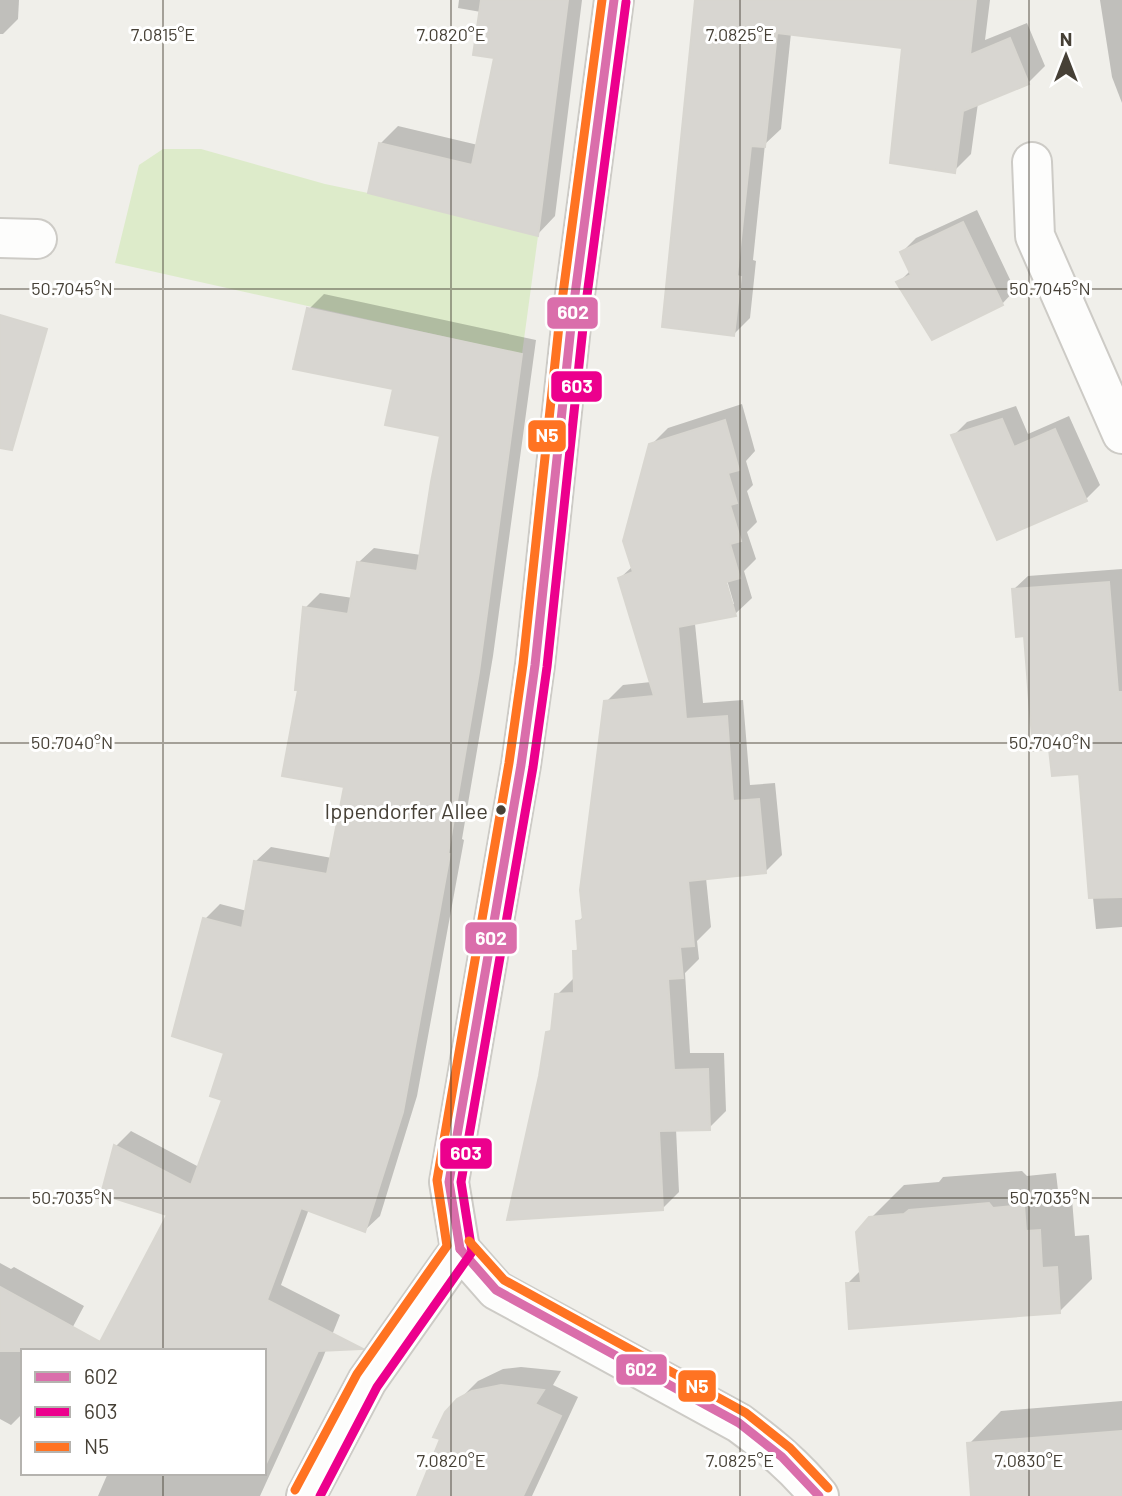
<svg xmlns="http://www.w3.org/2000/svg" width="1122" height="1496" font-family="Barlow,sans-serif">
	<rect width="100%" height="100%" fill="#f0efea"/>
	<path fill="#ddebca" d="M 163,149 L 201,149 L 325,184 L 368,193 L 538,236 L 522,354 L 115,263 L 139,165 Z"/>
	<g fill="#0003" fill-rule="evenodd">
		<path d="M 0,0 L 19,0 L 18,19 L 3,34 L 0,34 Z"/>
		<path d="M 459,0 L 582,0 L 555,216 L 538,234 L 380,144 L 398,126 L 478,145 L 496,57 L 481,12 L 458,8 Z"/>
		<path d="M 697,0 L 990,0 L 985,40 L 1027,23 L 1045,66 L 1028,83 L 978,103 L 971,154 L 954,171 L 904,46 L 791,33 L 781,129 L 765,144 L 753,260 L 756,261 L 750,318 L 734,334 Z"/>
		<path d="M 1100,0 L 1122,0 L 1122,103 L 1112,77 Z"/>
		<path d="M 977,210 L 1015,290 L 1002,304 L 898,283 L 911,270 L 902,252 L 916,238 Z"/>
		<path d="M 324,294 L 536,340 L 493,656 L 462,839 L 464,840 L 417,1096 L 380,1216 L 365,1230 L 309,1209 L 281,1285 L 340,1315 L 322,1360 L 260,1496 L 98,1496 L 108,1473 L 264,1473 L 264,1351 L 170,1214 L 103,1193 L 116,1146 L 131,1131 L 199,1167 L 225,1099 L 226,1052 L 205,919 L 220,904 L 247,911 L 256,861 L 271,847 L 332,858 L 346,786 L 300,689 L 305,608 L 320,593 L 353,598 L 359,562 L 374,548 L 421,555 L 442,435 L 395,387 L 309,309 Z"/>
		<path d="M 742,404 L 755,451 L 746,461 L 753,485 L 747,491 L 757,522 L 747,532 L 756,559 L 744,571 L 752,598 L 735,614 L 695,624 L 703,703 L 743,700 L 750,785 L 775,783 L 782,855 L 765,872 L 706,878 L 711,927 L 697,941 L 699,959 L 685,973 L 690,1053 L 724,1053 L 726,1111 L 709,1128 L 676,1129 L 679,1192 L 662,1209 L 540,1076 L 547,1033 L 554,1027 L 557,995 L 574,978 L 574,952 L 580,947 L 578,922 L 584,916 L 606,702 L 623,685 L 651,682 L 620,578 L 633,566 L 651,445 L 668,428 ZM 725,573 L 734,604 L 731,604 L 721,574 Z"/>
		<path d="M 1016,406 L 1028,434 L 1069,416 L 1100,485 L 1086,499 L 953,436 L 967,422 Z"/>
		<path d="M 1122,569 L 1122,927 L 1096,929 L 1081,772 L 1051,747 L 1014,589 L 1028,576 Z"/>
		<path d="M 1022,1171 L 1027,1176 L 1056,1173 L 1059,1199 L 1072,1199 L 1075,1236 L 1089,1235 L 1092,1279 L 1060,1311 L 847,1284 L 861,1270 L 871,1218 L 904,1185 L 939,1182 L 943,1177 Z"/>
		<path d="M 0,1263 L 11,1269 L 14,1267 L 84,1306 L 60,1351 L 23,1351 L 23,1413 L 11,1425 L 0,1419 Z"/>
		<path d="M 521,1367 L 561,1371 L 553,1385 L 578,1397 L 532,1496 L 419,1496 L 443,1438 L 446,1413 L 478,1381 L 503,1369 Z"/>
		<path d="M 1122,1401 L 1122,1496 L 973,1496 L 969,1444 L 1001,1411 Z"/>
	</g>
	<g fill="#d8d6d1" stroke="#d8d6d0" stroke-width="2">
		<path d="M 481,0 L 568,0 L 538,236 L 368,193 L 379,143 L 472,165 L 494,58 L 473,55 Z"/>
		<path d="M 695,0 L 976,0 L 970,55 L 1010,38 L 1029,84 L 963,111 L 955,173 L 890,163 L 902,48 L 777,33 L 765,147 L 751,146 L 737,276 L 741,277 L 734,336 L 662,327 Z"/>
		<path d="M 963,222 L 1003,305 L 932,340 L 896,282 L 911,275 L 900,252 Z"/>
		<path d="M 307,308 L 522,354 L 479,672 L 448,854 L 450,854 L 403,1112 L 365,1232 L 301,1208 L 267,1300 L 363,1349 L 318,1351 L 264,1468 L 264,1351 L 0,1351 L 0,1287 L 100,1342 L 167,1215 L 101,1194 L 114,1145 L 191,1185 L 222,1100 L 210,1096 L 224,1053 L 172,1036 L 203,918 L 242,928 L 254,861 L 327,874 L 344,787 L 282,776 L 298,690 L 295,690 L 303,607 L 348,614 L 357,562 L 417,571 L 431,482 L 440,436 L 385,425 L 393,389 L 293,369 Z"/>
		<path d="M 0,315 L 47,329 L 12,450 L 0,448 Z"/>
		<path d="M 1002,419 L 1014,447 L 1055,429 L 1087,501 L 997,540 L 951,435 Z"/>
		<path d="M 725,420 L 739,470 L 728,473 L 737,503 L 730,505 L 741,541 L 730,544 L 740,578 L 726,582 L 736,616 L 678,627 L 686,719 L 727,716 L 733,801 L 759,799 L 766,873 L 688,881 L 694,946 L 680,947 L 683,978 L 668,979 L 674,1070 L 708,1069 L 710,1130 L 659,1131 L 663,1210 L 507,1220 L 539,1076 L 546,1032 L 551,1031 L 555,994 L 574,993 L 573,951 L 578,951 L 576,921 L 583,920 L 580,890 L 604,701 L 654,696 L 618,578 L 633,572 L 623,541 L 649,444 Z"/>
		<path d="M 1109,582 L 1118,692 L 1122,692 L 1122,897 L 1089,898 L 1079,774 L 1052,776 L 1049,749 L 1033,751 L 1024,636 L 1016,637 L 1012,589 Z"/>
		<path d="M 989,1203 L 993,1208 L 1024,1205 L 1026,1231 L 1040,1230 L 1042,1268 L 1057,1267 L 1060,1313 L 849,1329 L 846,1283 L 861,1283 L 856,1232 L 869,1217 L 904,1214 L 909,1210 Z"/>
		<path d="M 501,1385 L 544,1390 L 535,1404 L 561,1416 L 523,1496 L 417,1496 L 440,1439 L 433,1437 L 445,1412 L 457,1399 L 472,1391 Z"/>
		<path d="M 1122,1431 L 1122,1496 L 971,1496 L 967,1443 Z"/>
	</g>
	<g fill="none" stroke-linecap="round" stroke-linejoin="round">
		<defs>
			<g id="minor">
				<path d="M 1032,162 L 1035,236 L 1122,434"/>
				<path d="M 0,238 L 37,239"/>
				<path d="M 460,1249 L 496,1290 L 739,1423 C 769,1445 796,1467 819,1496"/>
				<path d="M 306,1496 L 367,1381 L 460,1249 L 449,1182 L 521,765 L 535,665 L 572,317 L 614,0"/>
			</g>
		</defs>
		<use href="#minor" stroke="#cdcbc6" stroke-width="42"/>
		<use href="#minor" stroke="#fdfdfc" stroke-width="38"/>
		<defs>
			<g id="bus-1">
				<path d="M 460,1249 L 449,1182 L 521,765 L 535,665 L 572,317 L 614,0"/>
				<path d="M 460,1249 L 496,1290 L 739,1423 L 782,1457 L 819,1496"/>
			</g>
			<path id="bus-2" d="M 320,1496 L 377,1387 L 472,1252 L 461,1182 L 533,767 L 547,667 L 584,318 L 626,2"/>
			<g id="bus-3">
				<path d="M 469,1241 L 504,1280 L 746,1413 L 790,1448 L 828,1488"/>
				<path d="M 295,1490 L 357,1374 L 447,1246 L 437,1180 L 509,763 L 523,664 L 560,316 L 602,0"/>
			</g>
		</defs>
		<use href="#bus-1" stroke="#fff" stroke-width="14"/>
		<use href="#bus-2" stroke="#fff" stroke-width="14"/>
		<use href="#bus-3" stroke="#fff" stroke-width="14"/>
		<use href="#bus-1" stroke="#da6eab" stroke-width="9"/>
		<use href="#bus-2" stroke="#ec008d" stroke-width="9"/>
		<use href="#bus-3" stroke="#ff7322" stroke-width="9"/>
	</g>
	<path fill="none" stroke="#464036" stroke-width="2" stroke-opacity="0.45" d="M 163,0 L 163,1351M 451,0 L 451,1496M 740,0 L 740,1496M 1029,0 L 1029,1496M 0,289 L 1122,289M 0,743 L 1122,743M 0,1198 L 1122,1198M 163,1473 L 163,1496"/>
	<circle fill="#464036" stroke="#fff" stroke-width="2.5" cx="501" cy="810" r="6"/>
	<g text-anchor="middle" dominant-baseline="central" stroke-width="6" stroke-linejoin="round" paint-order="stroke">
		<g font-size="22" fill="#464036" stroke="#fff" text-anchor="end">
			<text x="488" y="810">Ippendorfer Allee</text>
		</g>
	</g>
	<g font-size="18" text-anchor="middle" fill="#464036" stroke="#fff" stroke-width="6" stroke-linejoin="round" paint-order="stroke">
		<text x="163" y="41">7.0815°E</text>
		<text x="451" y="41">7.0820°E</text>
		<text x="740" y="41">7.0825°E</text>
		<text x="72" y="295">50.7045°N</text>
		<text x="1050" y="295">50.7045°N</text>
		<text x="72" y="749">50.7040°N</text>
		<text x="1050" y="749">50.7040°N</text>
		<text x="72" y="1204">50.7035°N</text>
		<text x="1050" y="1204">50.7035°N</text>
		<text x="451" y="1467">7.0820°E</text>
		<text x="740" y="1467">7.0825°E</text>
		<text x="1029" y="1467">7.0830°E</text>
	</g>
	<g stroke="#fff" stroke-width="2.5">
		<rect x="546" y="296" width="53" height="34" rx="7" fill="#da6eab"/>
		<rect x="550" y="370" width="53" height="33" rx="7" fill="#ec008d"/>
		<rect x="527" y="419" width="40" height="34" rx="7" fill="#ff7322"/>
		<rect x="464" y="921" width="54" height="34" rx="7" fill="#da6eab"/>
		<rect x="439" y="1137" width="54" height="33" rx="7" fill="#ec008d"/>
		<rect x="615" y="1353" width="53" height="33" rx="7" fill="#da6eab"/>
		<rect x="677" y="1369" width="40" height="34" rx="7" fill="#ff7322"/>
	</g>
	<g font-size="19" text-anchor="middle" font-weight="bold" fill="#fff">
		<text x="573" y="319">602</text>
		<text x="577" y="393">603</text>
		<text x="547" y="442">N5</text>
		<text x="491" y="945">602</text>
		<text x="466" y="1160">603</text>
		<text x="641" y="1376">602</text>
		<text x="697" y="1393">N5</text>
	</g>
	<rect x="21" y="1349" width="245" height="126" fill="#ffffff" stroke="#b5b3af" stroke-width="2"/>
	<rect x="35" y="1372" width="35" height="10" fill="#da6eab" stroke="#b5b3af" stroke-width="2"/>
	<text x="84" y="1384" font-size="21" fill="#464036">602</text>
	<rect x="35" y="1407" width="35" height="10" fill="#ec008d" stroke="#b5b3af" stroke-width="2"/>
	<text x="84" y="1419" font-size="21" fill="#464036">603</text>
	<rect x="35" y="1442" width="35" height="10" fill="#ff7322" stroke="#b5b3af" stroke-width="2"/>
	<text x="84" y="1454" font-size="21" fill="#464036">N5</text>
	<g transform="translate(1066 56)" stroke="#ffffff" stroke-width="5" paint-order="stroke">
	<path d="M0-5L12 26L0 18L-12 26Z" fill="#464036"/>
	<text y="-10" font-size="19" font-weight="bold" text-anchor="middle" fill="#464036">N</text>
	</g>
</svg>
